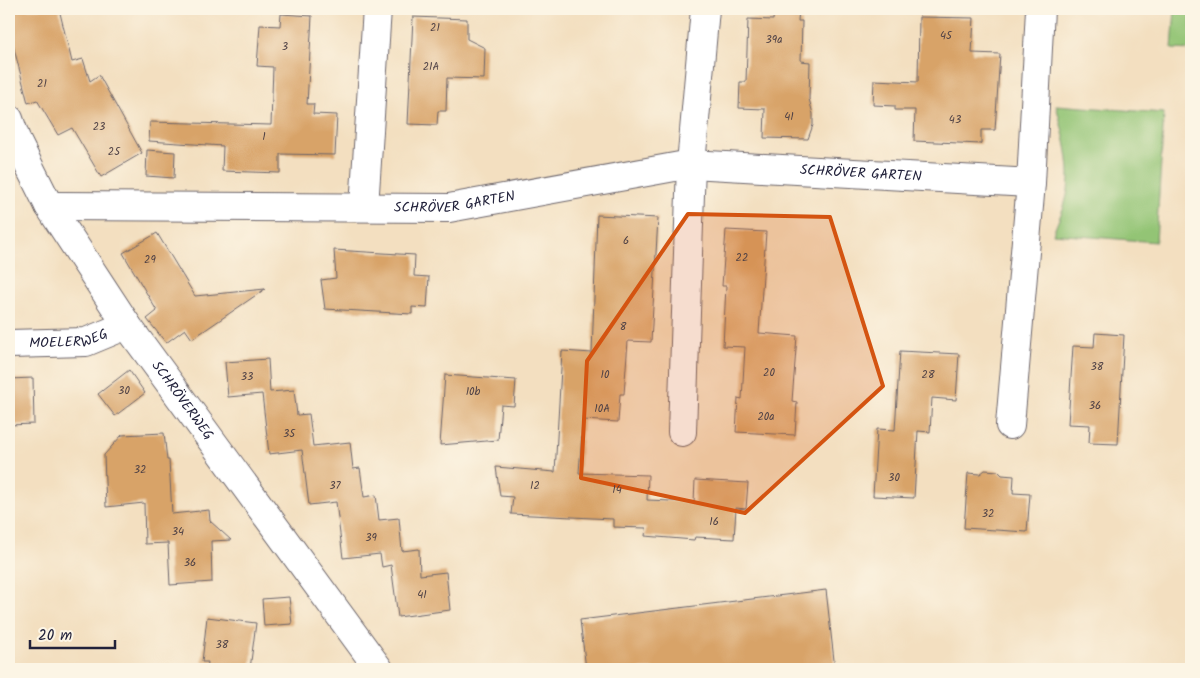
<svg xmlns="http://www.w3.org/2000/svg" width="1200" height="678" font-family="Kalam,sans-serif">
	<rect width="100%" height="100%" fill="#fcf5e5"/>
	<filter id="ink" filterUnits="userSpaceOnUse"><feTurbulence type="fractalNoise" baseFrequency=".02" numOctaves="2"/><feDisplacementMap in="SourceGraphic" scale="10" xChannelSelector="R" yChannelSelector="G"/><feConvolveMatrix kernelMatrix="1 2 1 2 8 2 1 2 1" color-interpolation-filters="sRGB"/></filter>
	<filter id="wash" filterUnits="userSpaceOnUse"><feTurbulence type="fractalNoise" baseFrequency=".0096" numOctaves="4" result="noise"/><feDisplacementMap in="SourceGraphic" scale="20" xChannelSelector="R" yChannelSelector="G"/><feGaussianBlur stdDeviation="1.12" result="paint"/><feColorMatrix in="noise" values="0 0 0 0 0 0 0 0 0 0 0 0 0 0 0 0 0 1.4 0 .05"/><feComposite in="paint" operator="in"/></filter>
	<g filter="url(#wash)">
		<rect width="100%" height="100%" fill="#f3dfc0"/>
		<g fill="#93c474" stroke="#5a7358">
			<path d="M 1175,9 L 1191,9 L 1191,50 L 1172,49 Z"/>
			<path d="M 1056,105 L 1164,113 L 1156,242 L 1053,234 C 1058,220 1066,205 1068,190 C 1072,161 1063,133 1056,105 Z"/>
		</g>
		<g id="blocks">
			<g fill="#d8a368">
				<path d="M 9,9 L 59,9 L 72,62 L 83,59 L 90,81 L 99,75 L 142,153 L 101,177 L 72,128 L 58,135 L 37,100 L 28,103 L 9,29 Z"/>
				<path d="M 774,9 L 799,9 L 798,21 L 802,21 L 801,61 L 810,62 L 809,99 L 813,114 L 813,125 L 808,139 L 764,138 L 765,109 L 739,108 L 740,82 L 746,82 L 748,19 L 773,20 Z"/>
				<path d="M 281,14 L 312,16 L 307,104 L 314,104 L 313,114 L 337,115 L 335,155 L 280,154 L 280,173 L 222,171 L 223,146 L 149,141 L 150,122 L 271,125 L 273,67 L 257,66 L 260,25 L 280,26 Z"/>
				<path d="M 413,17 L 467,19 L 467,39 L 485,48 L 484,79 L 447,78 L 446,111 L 438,111 L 437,125 L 408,124 Z"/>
				<path d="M 919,17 L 974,18 L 972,53 L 1000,54 L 995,130 L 981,130 L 981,144 L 914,141 L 915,110 L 895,110 L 895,106 L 873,105 L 874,80 L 918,82 Z"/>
				<path d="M 147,150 L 175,152 L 174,178 L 146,176 Z"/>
				<path d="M 597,215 L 658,218 L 651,342 L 628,341 L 624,394 L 620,394 L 618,422 L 583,420 L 579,473 L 648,475 L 647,500 L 694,502 L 695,480 L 748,483 L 746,509 L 736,508 L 734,539 L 695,537 L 694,540 L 645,536 L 646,528 L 613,527 L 613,519 L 511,514 L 513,497 L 500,496 L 496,467 L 555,472 L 562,351 L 592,353 Z"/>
				<path d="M 726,230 L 766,232 L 759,333 L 797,336 L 792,401 L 797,402 L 795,435 L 736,432 L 738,398 L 742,399 L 745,347 L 723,346 L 726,286 L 722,286 Z"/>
				<path d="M 157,233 L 195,296 L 265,289 L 192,339 L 185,329 L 166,343 L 147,319 L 157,311 L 123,253 Z"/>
				<path d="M 334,250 L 415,255 L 414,276 L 429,277 L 427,308 L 412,307 L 412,314 L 325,309 L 321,280 L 336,278 Z"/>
				<path d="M 1095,333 L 1124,335 L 1118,444 L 1089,443 L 1090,425 L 1068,424 L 1073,346 L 1094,347 Z"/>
				<path d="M 900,351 L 959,354 L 956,400 L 932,398 L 930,432 L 918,431 L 914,498 L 873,496 L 877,429 L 895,430 Z"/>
				<path d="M 268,359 L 270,392 L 294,390 L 297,415 L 309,414 L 313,446 L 350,442 L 353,469 L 360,468 L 364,497 L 376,495 L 379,520 L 399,518 L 402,551 L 419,549 L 420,575 L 446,572 L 450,610 L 398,617 L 391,565 L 382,567 L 380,554 L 343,558 L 336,502 L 309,505 L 302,450 L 269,454 L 262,394 L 228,397 L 225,362 Z"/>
				<path d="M 129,370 L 145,393 L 115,416 L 98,394 Z"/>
				<path d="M 445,375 L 516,380 L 514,406 L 501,405 L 498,440 L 440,445 Z"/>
				<path d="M 33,378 L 34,424 L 9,425 L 9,379 Z"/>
				<path d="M 164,433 L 167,460 L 169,460 L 172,514 L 209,510 L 210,521 L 231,540 L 211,541 L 212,582 L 170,585 L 168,543 L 145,544 L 144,503 L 106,507 L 104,455 L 122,435 Z"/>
				<path d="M 985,470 L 998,471 L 1002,475 L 1014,476 L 1013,493 L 1030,494 L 1027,532 L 964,528 L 968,473 L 980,474 Z"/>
				<path d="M 826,590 L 835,669 L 586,669 L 580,620 Z"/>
				<path d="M 289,597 L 292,624 L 264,626 L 262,599 Z"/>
				<path d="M 207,617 L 256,623 L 250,669 L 207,669 L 208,662 L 202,662 Z"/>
			</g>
		</g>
	</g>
	<g filter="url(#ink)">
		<use href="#blocks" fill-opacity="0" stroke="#6b646a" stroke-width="1"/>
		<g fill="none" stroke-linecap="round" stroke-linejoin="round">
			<defs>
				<g id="minor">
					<path id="s1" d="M 9,119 L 17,142 L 49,206 L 127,325 L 379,669"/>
					<path id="s2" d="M 49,206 L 449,208 L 691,164 L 1031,183"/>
					<path d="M 364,207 L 377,9"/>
					<path id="s3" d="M 9,344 L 86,342 L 127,325"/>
					<path d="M 1010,425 L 1031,183 L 1040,9"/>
					<path d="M 682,432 L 691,164 L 705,9"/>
				</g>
			</defs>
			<use href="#minor" stroke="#6b646a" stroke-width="30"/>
			<use href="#minor" stroke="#fff" stroke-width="28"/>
		</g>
	</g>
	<path fill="#d45411" fill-opacity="0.2" stroke="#d45411" stroke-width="4" stroke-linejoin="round" d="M 688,214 L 830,217 L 883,386 L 745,513 L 581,478 L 587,361 Z"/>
	<g text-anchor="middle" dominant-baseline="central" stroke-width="4" stroke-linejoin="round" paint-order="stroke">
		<g font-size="11" fill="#504246">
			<text x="435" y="28">21</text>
			<text x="946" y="36">45</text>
			<text x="774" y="40">39a</text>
			<text x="285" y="47">3</text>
			<text x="431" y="67">21A</text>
			<text x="42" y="84">21</text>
			<text x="789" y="117">41</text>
			<text x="955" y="120">43</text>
			<text x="99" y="127">23</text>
			<text x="264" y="137">1</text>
			<text x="114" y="152">25</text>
			<text x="626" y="241">6</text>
			<text x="742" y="258">22</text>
			<text x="150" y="260">29</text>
			<text x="623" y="327">8</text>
			<text x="1097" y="367">38</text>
			<text x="769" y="373">20</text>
			<text x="605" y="375">10</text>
			<text x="928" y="375">28</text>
			<text x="247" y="377">33</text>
			<text x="124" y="391">30</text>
			<text x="473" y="392">10b</text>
			<text x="1095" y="406">36</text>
			<text x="602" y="409">10A</text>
			<text x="766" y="417">20a</text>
			<text x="289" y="434">35</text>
			<text x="140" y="470">32</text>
			<text x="894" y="478">30</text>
			<text x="335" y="486">37</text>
			<text x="535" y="486">12</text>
			<text x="617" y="490">14</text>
			<text x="988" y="514">32</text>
			<text x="714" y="522">16</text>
			<text x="178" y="532">34</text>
			<text x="371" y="538">39</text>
			<text x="190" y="563">36</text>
			<text x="422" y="595">41</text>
			<text x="222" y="645">38</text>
		</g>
		<g font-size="14" fill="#22223b" stroke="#fcf5e5">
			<text stroke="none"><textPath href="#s2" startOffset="816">SCHRÖVER GARTEN</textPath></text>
			<text stroke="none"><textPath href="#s2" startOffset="406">SCHRÖVER GARTEN</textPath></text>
			<text stroke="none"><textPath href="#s3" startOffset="60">MOELERWEG</textPath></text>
			<text stroke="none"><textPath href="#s1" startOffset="332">SCHRÖVERWEG</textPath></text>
		</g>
	</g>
	<rect width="1200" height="678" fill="none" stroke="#fcf5e5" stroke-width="30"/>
	<path d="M30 640v8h85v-8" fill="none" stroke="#22223b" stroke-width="2.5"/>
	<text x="38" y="640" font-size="15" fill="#22223b" stroke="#fcf5e5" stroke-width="4" paint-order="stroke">20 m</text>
</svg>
